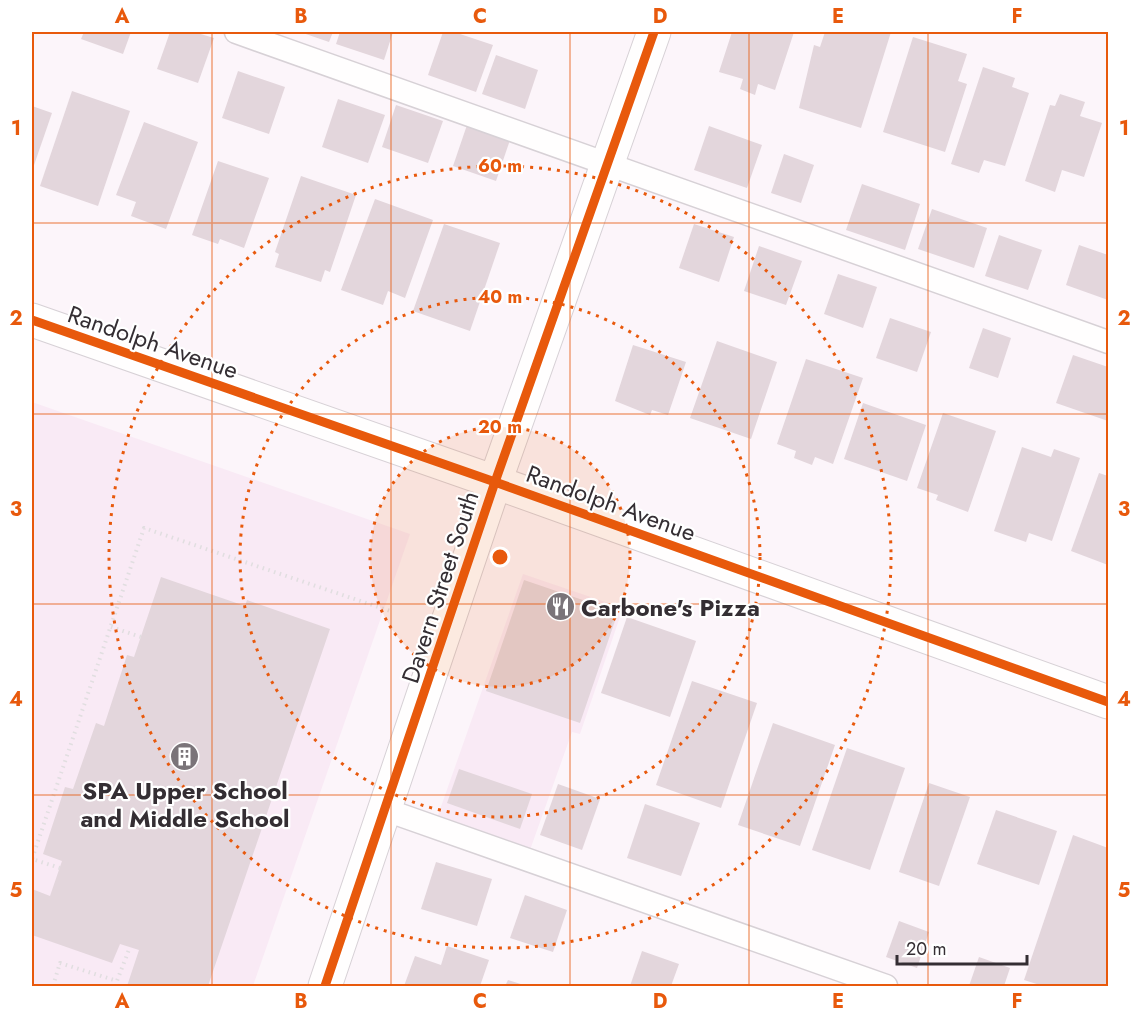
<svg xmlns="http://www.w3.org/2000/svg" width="1140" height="1018" font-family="Jost,sans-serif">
	<rect width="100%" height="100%" fill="#fcf5fa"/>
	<g fill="#f9eaf5">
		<path d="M 32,402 L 410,534 L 253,986 L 32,986 Z"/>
		<path d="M 523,574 L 623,608 L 580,734 L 572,732 L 530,850 L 437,818 Z"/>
	</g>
	<g fill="#e3d6dc">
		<path d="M 84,32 L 131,32 L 123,54 L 81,39 Z"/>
		<path d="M 170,32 L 194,32 L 214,38 L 198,83 L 157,69 Z"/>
		<path d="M 300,32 L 333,32 L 329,42 Z"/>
		<path d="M 340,32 L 393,32 L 384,60 L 336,44 Z"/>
		<path d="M 443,32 L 454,32 L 493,45 L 476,92 L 428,75 Z"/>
		<path d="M 732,32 L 794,32 L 775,90 L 758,84 L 755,95 L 740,89 L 743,79 L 719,72 Z"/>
		<path d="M 825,32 L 891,32 L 861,128 L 799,108 L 814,45 L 820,47 Z"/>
		<path d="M 913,37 L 967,54 L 958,81 L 967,84 L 945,152 L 883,132 Z"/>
		<path d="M 496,55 L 538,70 L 525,109 L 482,94 Z"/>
		<path d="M 983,67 L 1015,78 L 1012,87 L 1029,93 L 1005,166 L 984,160 L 979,173 L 951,164 Z"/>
		<path d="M 238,71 L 285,87 L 269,134 L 222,118 Z"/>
		<path d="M 72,91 L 130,111 L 98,206 L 40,186 Z"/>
		<path d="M 1060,94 L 1085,102 L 1080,116 L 1102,123 L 1084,177 L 1062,170 L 1055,192 L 1025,181 L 1050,105 L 1055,106 Z"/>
		<path d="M 338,99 L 385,115 L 368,163 L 322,147 Z"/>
		<path d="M 396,105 L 443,121 L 428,163 L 382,147 Z"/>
		<path d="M 32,106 L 52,113 L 32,171 Z"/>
		<path d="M 144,122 L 198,142 L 166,229 L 131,216 L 136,202 L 116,195 Z"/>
		<path d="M 467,125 L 510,140 L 496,181 L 453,166 Z"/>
		<path d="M 709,126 L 762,145 L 747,188 L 694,170 Z"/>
		<path d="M 784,154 L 814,165 L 801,203 L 771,193 Z"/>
		<path d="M 218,161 L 269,178 L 244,248 L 220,239 L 218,244 L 192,235 Z"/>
		<path d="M 301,176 L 356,195 L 330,272 L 325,270 L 321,282 L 275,267 L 279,254 L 275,252 Z"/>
		<path d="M 862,184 L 920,204 L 905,250 L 846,230 Z"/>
		<path d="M 375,199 L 433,220 L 405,298 L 388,291 L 383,305 L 341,290 Z"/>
		<path d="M 932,209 L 987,228 L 974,268 L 918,249 Z"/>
		<path d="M 444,224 L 500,243 L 470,331 L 413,311 Z"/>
		<path d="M 694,224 L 734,237 L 719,282 L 679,268 Z"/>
		<path d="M 999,235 L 1042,250 L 1028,290 L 985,276 Z"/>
		<path d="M 1079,245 L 1108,255 L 1108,300 L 1066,285 Z"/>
		<path d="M 759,246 L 802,261 L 786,305 L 744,291 Z"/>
		<path d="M 838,274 L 877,287 L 863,328 L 824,314 Z"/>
		<path d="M 890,318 L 931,332 L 917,372 L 876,358 Z"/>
		<path d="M 983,328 L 1011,338 L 998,378 L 969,368 Z"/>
		<path d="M 717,341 L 777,362 L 751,439 L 690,418 Z"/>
		<path d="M 633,345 L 686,362 L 668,415 L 652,410 L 650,415 L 615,401 Z"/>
		<path d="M 1073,355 L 1108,367 L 1108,421 L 1056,403 Z"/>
		<path d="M 806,359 L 863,378 L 833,464 L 815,457 L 812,465 L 794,458 L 796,451 L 777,444 Z"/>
		<path d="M 863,403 L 926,425 L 907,481 L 844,459 Z"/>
		<path d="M 943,413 L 996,431 L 968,512 L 936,500 L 938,495 L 917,488 Z"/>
		<path d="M 1022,447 L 1051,457 L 1054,449 L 1080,458 L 1052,541 L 1029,533 L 1026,542 L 994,531 Z"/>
		<path d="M 1099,473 L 1108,476 L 1108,565 L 1071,551 Z"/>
		<path d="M 161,577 L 245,606 L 247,600 L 330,629 L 208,986 L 127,986 L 139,950 L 120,944 L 112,963 L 32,935 L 32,889 L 50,896 L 62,861 L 43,854 L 65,787 L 73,789 L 96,723 L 104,726 L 127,655 L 134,657 Z"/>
		<path d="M 524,580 L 618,612 L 580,723 L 486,691 Z"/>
		<path d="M 627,617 L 696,641 L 670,717 L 601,693 Z"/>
		<path d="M 692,681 L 757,703 L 721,808 L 656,785 Z"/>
		<path d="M 773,723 L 835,745 L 800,846 L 738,825 Z"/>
		<path d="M 847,748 L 905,768 L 870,870 L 812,850 Z"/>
		<path d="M 459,769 L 532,794 L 520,829 L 447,803 Z"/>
		<path d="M 929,783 L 970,797 L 939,886 L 899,872 Z"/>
		<path d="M 558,784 L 600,799 L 582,850 L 540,835 Z"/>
		<path d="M 645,804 L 700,823 L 681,876 L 627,858 Z"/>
		<path d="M 996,810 L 1057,831 L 1039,885 L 977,864 Z"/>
		<path d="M 1073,835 L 1108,848 L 1108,979 L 1106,986 L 1043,986 L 1024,980 Z"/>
		<path d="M 436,862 L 492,879 L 477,926 L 421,909 Z"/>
		<path d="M 525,895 L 567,910 L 553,952 L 510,938 Z"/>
		<path d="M 899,921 L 929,932 L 917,968 L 886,957 Z"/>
		<path d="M 447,946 L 489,960 L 480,986 L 404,986 L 415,956 L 441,965 Z"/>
		<path d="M 642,951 L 679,964 L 671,986 L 630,986 Z"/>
		<path d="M 979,957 L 1010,968 L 1004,986 L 969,986 Z"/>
		<path d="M 508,980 L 527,986 L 505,986 Z"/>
	</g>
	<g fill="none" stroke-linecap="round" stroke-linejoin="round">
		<defs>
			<g id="service">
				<path d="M 236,32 L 1108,342"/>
				<path d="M 386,810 L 886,986"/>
			</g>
			<path id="minor" d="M 325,986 L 495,482 L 654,32"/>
			<path id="secondary" d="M 32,320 L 495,482 L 1108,702"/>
		</defs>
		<use href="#service" stroke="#d7d1d6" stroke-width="25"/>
		<use href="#minor" stroke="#d7d1d6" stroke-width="35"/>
		<use href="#secondary" stroke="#d7d1d6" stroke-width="35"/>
		<g stroke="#e1dee0" stroke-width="4" stroke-dasharray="1.5 4.5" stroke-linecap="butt">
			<path d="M 111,627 L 141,637"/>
			<path d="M 60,868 L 32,859 L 144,528 L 390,611"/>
			<path d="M 53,986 L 60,963 L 117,981"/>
			<path d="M 115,986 L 130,947"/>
		</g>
		<use href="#service" stroke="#fffefe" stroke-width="22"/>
		<use href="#minor" stroke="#fffefe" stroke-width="33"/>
		<use href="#secondary" stroke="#fffefe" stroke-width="33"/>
		<defs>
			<g id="cycleway">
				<path d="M 32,320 L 495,482 L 1108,702"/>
				<path d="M 325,986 L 495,482 L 654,32"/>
			</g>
		</defs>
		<use href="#cycleway" stroke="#fff" stroke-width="13"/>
		<use href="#cycleway" stroke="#e8590c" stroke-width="9"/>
	</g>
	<path fill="none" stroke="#e8590c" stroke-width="1.5" stroke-opacity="0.55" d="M 212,32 L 212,986M 391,32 L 391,986M 570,32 L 570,986M 749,32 L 749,986M 928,32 L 928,986M 32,223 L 1108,223M 32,414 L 1108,414M 32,604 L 1108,604M 32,795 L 1108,795"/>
	<circle cx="500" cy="557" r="130" fill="#e8590c" fill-opacity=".12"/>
	<g fill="none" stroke="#e8590c" stroke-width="3" stroke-dasharray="3 6">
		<circle cx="500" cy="557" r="130"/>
		<circle cx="500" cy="557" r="260"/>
		<circle cx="500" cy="557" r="391"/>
	</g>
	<defs>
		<symbol id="restaurant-disc" viewBox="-11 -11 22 22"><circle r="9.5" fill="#7a7479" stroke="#fff"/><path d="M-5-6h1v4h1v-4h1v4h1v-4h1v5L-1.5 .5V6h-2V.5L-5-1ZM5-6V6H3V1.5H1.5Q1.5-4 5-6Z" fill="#fff"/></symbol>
		<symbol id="building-disc" viewBox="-11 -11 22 22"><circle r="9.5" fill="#7a7479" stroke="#fff"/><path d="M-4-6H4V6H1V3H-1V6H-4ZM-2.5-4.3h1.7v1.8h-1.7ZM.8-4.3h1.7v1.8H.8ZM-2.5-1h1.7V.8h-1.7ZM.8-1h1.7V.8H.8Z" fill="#fff"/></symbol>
	</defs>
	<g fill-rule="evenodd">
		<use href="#restaurant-disc" x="544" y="590" width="33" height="33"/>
		<use href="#building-disc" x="168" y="740" width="33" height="33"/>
	</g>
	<g text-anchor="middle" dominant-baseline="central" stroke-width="4.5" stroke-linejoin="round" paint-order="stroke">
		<g font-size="24" fill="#342e33" stroke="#fff">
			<text transform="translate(153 342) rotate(19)">Randolph Avenue</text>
			<text transform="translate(611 503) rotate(20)">Randolph Avenue</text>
			<text transform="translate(440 587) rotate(-72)">Davern Street South</text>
		</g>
		<g font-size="24" font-weight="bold" fill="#342e33" stroke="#fff" text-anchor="start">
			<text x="581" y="607">Carbone's Pizza</text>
			<text x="185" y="790" text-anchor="middle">SPA Upper School<tspan x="185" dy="28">and Middle School</tspan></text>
		</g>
	</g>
	<circle cx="500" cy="557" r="9" fill="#e8590c" stroke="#fff" stroke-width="3"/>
	<g font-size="18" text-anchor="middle" font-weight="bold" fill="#e8590c" stroke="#fff" stroke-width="4.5" stroke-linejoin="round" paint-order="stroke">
		<text x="500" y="172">60 m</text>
		<text x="500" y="303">40 m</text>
		<text x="500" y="433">20 m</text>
	</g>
	<rect width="1140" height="1018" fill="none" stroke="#ffffff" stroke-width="66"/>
	<path d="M897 955v9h130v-9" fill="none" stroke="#342e33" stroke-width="3"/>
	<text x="906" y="955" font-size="18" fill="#342e33" stroke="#ffffff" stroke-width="4.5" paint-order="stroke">20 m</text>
	<rect x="33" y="33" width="1074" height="952" fill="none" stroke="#e8590c" stroke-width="2"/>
	<g font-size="20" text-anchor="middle" font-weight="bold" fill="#e8590c">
		<text x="122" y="23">A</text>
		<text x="301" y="23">B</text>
		<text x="480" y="23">C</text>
		<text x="660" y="23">D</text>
		<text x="838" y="23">E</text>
		<text x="1017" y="23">F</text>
		<text x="16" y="135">1</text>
		<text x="1124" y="135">1</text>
		<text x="16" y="325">2</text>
		<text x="1124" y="325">2</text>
		<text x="16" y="516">3</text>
		<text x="1124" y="516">3</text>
		<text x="16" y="706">4</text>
		<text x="1124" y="706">4</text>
		<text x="16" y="897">5</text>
		<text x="1124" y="897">5</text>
		<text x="122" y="1008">A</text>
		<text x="301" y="1008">B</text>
		<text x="480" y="1008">C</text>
		<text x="660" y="1008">D</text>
		<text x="838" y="1008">E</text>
		<text x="1017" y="1008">F</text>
	</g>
</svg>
